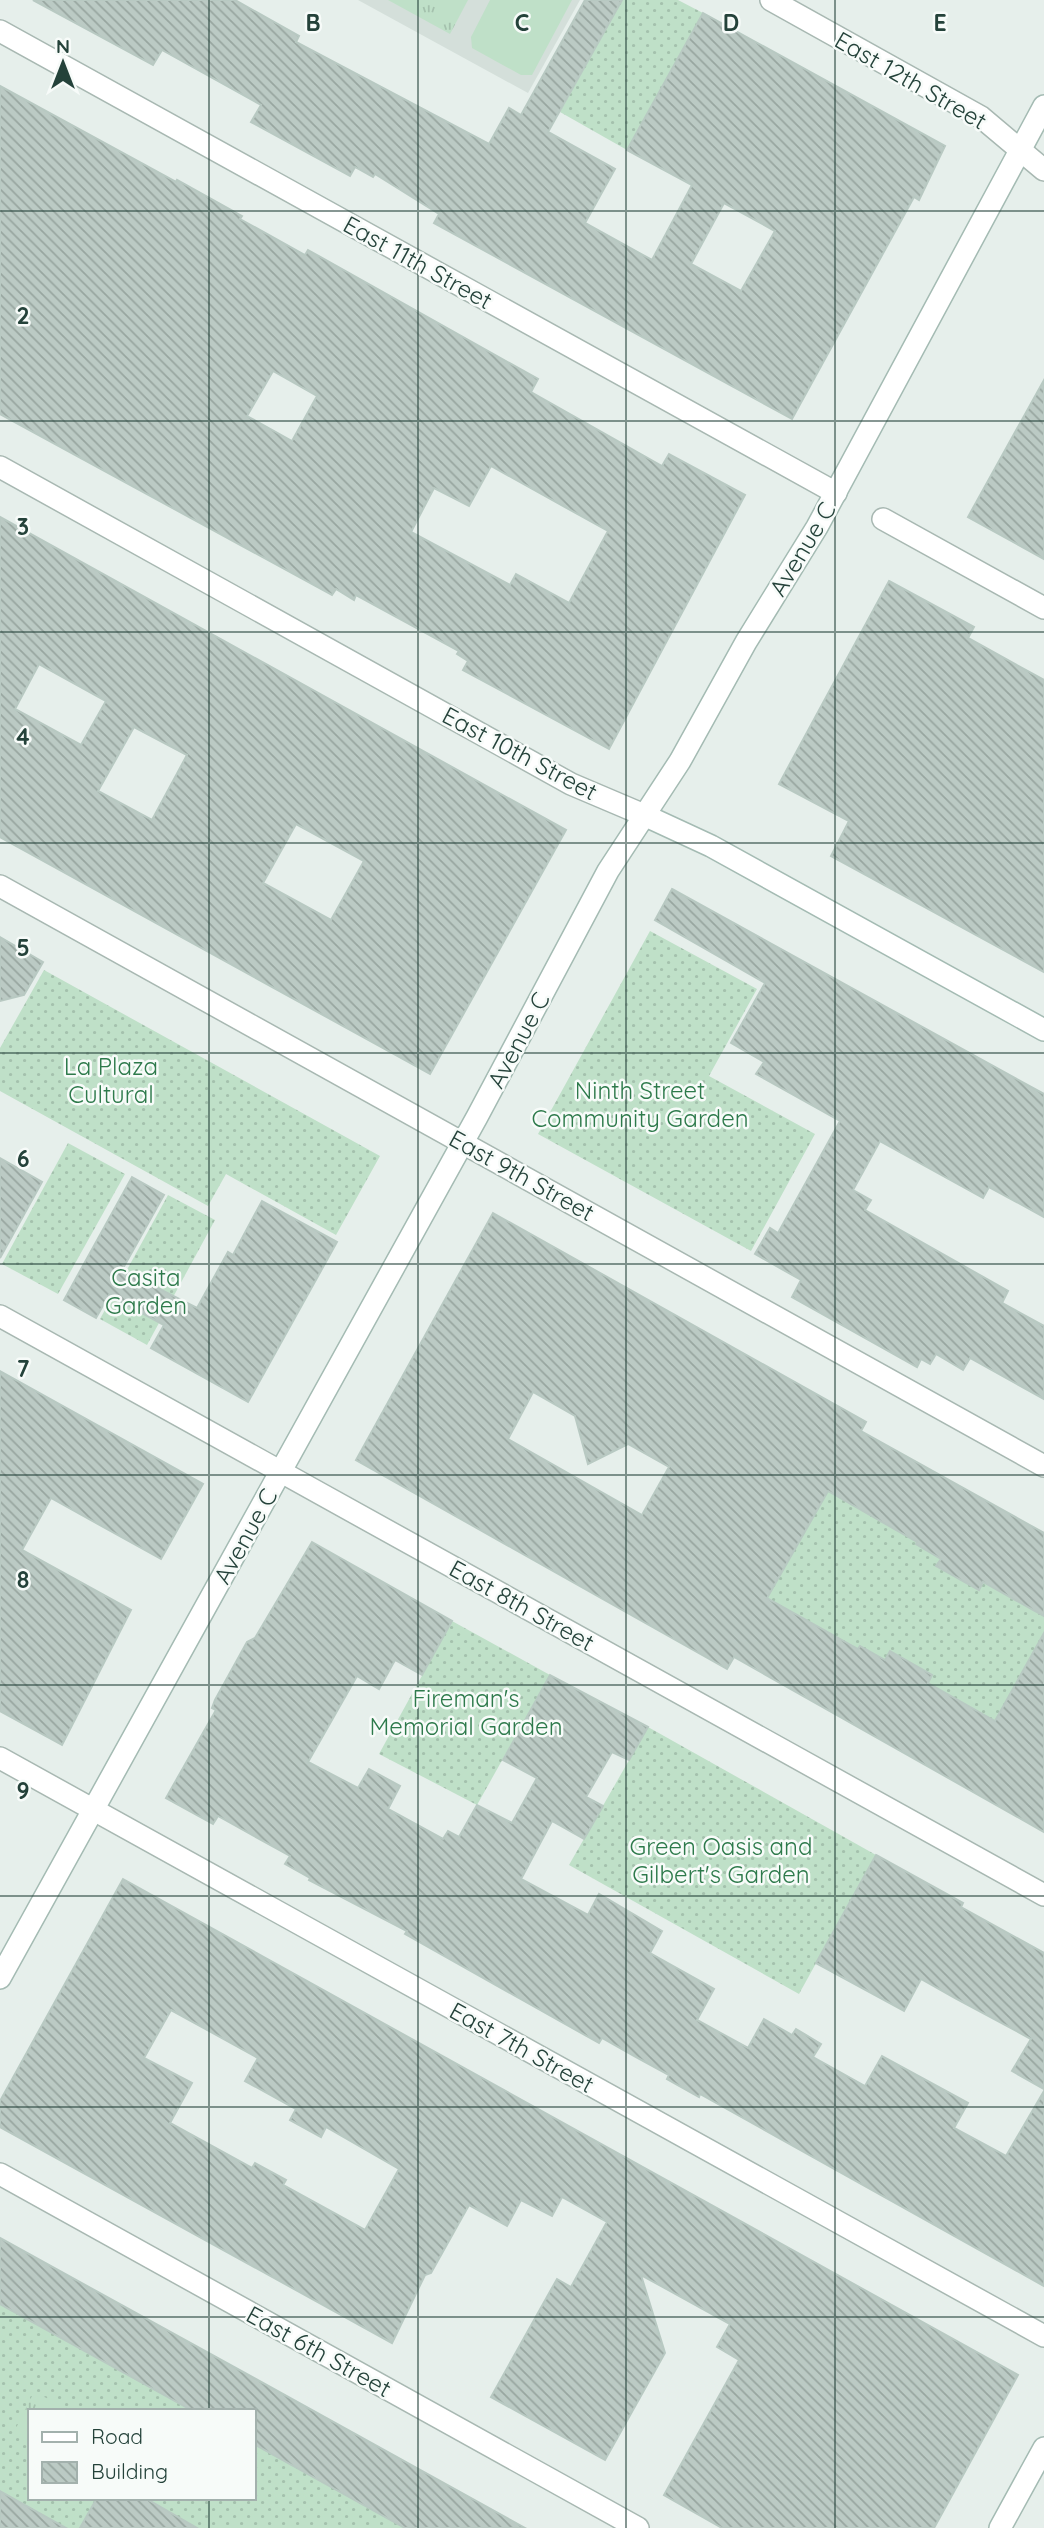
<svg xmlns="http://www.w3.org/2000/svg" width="1044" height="2528" font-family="Quicksand,sans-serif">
	<defs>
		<pattern id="grass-dots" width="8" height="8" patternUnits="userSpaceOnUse" patternTransform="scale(1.75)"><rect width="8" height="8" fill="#bfe0c8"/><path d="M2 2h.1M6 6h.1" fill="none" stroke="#a4c1ad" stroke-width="1.8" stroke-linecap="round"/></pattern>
		<pattern id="park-tufts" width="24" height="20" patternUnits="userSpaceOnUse" patternTransform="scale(1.75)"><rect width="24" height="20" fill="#bfe0c8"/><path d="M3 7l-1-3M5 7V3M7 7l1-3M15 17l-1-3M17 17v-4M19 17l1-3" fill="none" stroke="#a4c1ad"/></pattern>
		<pattern id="building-back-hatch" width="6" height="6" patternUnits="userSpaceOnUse" patternTransform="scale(1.75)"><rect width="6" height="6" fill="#bbcac4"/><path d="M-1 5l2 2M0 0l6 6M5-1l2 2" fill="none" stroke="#98a6a0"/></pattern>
	</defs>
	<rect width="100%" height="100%" fill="#e6efeb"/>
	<path fill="#d4dfda" d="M 358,0 L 580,0 L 528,93 Z"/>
	<g fill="url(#grass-dots)">
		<path d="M 622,0 L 678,0 L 703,13 L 627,150 L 560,112 Z"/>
		<path d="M 650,931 L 757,989 L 709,1076 L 815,1134 L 751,1251 L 538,1134 Z"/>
		<path d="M 44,970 L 380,1156 L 336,1235 L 226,1174 L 208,1206 L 0,1091 L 0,1048 Z"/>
		<path d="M 68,1143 L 125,1174 L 58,1294 L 2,1264 Z"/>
		<path d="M 168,1195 L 215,1220 L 147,1345 L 100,1319 Z"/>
		<path d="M 832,1483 L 921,1535 L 916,1544 L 941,1559 L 937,1566 L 978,1590 L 983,1582 L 1044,1611 L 1044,1663 L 1031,1656 L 1015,1684 L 1036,1695 L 1036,1757 L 928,1683 L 932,1675 L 890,1652 L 885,1660 L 860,1646 L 853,1657 C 827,1628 800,1615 763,1605 Z"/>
		<path d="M 452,1621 L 550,1675 L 477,1805 L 379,1754 Z"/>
		<path d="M 648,1727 L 876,1855 L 799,1994 L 569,1865 Z"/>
		<path d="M 0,2304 L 193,2411 L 30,2411 L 30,2498 L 97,2498 L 81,2528 L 66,2528 L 0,2491 Z"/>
		<path d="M 254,2444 L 405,2528 L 166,2528 L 145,2498 L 254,2498 Z"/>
	</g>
	<g fill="url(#park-tufts)">
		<path d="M 388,0 L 468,0 L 450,34 Z"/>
		<path d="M 34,2392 L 73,2411 L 30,2411 L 30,2440 L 14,2432 Z"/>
	</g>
	<path fill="#bfe0c8" d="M 490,0 L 572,0 L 532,75 L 521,75 L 472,48 L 471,37 Z"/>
	<g fill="url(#building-back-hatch)" stroke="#b8c9c2" stroke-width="2" fill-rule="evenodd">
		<path d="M 33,0 L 235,0 L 299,36 L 296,42 L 489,144 L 509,108 L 521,115 L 585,0 L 622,0 L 548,132 L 615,169 L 585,223 L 652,260 L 692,185 L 627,150 L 703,13 L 945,146 L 919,200 L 914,197 L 792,419 L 434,223 L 439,214 L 375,174 L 373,177 L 355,167 L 350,176 L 251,122 L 261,105 L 162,50 L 153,65 ZM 724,203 L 775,231 L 741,291 L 691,264 Z"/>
		<path d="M 0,86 L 176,182 L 177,180 L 242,216 L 240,219 L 305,255 L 308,250 L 538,379 L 531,392 L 662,466 L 669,454 L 745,495 L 609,749 L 463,670 L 468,661 L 457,654 L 459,651 L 356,595 L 354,600 L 336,589 L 332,595 L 0,414 ZM 273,371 L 317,396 L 292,441 L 247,416 ZM 491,466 L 608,531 L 569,603 L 516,574 L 510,585 L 411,532 L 434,488 L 469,506 Z"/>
		<path d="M 1044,380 L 1044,559 L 968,517 Z"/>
		<path d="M 0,517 L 566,830 L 430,1074 L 0,837 ZM 39,664 L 106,701 L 81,745 L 15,709 ZM 134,727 L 187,755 L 152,820 L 98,791 ZM 296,824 L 364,861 L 331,920 L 263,883 Z"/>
		<path d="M 889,581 L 974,627 L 968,638 L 1044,680 L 1044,972 L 831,856 L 849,821 L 779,784 Z"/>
		<path d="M 672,889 L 1044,1094 L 1044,1217 L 989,1187 L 983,1198 L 880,1141 L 853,1190 L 871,1200 L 865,1210 L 1008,1291 L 1002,1303 L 1044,1326 L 1044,1399 L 970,1358 L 963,1370 L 936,1354 L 930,1364 L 921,1359 L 917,1367 L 792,1297 L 801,1280 L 755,1254 L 770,1228 L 778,1233 L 840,1121 L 756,1074 L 764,1062 L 731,1043 L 765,983 L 655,920 Z"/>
		<path d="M 0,937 L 43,962 L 24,995 L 0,1001 Z"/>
		<path d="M 0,1158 L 42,1182 L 0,1258 Z"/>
		<path d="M 132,1177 L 164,1195 L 122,1270 L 197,1308 L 228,1252 L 233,1255 L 262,1201 L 337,1242 L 248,1402 L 151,1348 L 164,1325 L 109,1295 L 96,1318 L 64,1300 Z"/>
		<path d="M 493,1213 L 866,1422 L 861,1431 L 1044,1533 L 1044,1616 L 983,1582 L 979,1590 L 936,1566 L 941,1559 L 916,1544 L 917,1542 L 828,1491 L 767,1598 L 858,1649 L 860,1646 L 885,1660 L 890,1651 L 932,1675 L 928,1683 L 995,1721 L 1044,1633 L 1044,1832 L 734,1657 L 727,1669 L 356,1460 ZM 533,1392 L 575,1416 L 588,1464 L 628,1444 L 669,1467 L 642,1515 L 508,1439 Z"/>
		<path d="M 0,1371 L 203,1484 L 161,1559 L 51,1498 L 22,1550 L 131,1610 L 62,1745 L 0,1711 Z"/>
		<path d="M 312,1542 L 452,1621 L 422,1675 L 395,1660 L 379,1689 L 357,1676 L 308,1762 L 358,1788 L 369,1769 L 400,1786 L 388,1809 L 443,1839 L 448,1831 L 459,1837 L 477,1805 L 512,1823 L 537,1778 L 503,1760 L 550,1675 L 648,1727 L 629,1760 L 612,1752 L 586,1797 L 603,1806 L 584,1839 L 552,1821 L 521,1879 L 588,1915 L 599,1894 L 662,1931 L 650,1953 L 714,1989 L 697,2020 L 748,2048 L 764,2019 L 792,2035 L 796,2029 L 821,2044 L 813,2057 L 865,2086 L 882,2056 L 968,2103 L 954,2128 L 1006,2156 L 1044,2091 L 1044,2286 L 700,2094 L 699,2097 L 667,2079 L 669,2075 L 636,2057 L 602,2038 L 599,2043 L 405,1934 L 407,1931 L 309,1880 L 310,1878 L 285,1864 L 290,1856 L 218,1816 L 213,1824 L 166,1798 L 216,1710 L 212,1708 L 215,1700 L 247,1642 L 255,1638 Z"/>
		<path d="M 876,1855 L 963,1903 L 961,1907 L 1044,1953 L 1044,2089 L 1012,2071 L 1031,2039 L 955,1998 L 921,1979 L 904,2011 L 816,1963 Z"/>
		<path d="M 123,1879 L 1018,2375 L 934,2528 L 722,2528 L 664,2495 L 739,2360 L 717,2347 L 730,2324 L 641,2275 L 665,2353 L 605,2460 L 491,2397 L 557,2279 L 571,2287 L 607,2222 L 562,2197 L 552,2216 L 521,2200 L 507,2226 L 469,2205 L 431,2273 L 425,2275 L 392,2343 L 0,2127 L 0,2101 ZM 171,2010 L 258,2058 L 245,2081 L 296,2109 L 290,2120 L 321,2137 L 326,2127 L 399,2169 L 365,2230 L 283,2185 L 286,2180 L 255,2163 L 252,2168 L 170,2123 L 192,2083 L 144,2058 Z"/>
		<path d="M 0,2238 L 254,2378 L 525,2528 L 405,2528 L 254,2444 L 254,2411 L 193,2411 L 0,2304 Z"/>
		<path d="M 0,2491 L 66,2528 L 0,2528 Z"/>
		<path d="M 97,2498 L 145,2498 L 197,2528 L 80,2528 Z"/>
	</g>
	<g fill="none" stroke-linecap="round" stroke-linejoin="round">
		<defs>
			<g id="street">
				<path d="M 771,0 L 981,117 L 1044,170"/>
				<path d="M 0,31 L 836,493"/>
				<path d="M 0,467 L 571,784 L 644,815"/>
				<path d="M 883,519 L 1044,608"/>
				<path d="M 0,886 L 1044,1466"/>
				<path d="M 0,1316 L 1044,1895"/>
				<path d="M 0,1758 L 1044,2336"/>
				<path d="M 0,2174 L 638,2528"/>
			</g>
			<g id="secondary">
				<path d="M 644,815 L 711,846 L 1044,1030"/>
				<path d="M 0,1978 L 477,1117 L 608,871 L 680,761 L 746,642 L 817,527 L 1044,106"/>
				<path d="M 1000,2528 L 1044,2448"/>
			</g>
		</defs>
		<use href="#street" stroke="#a8b8b2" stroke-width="24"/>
		<use href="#secondary" stroke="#a4bbb3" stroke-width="24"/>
		<use href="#street" stroke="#fff" stroke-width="21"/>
		<use href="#secondary" stroke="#fff" stroke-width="21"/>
	</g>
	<path fill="none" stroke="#24423a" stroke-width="2" stroke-opacity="0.55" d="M 209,0 L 209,2411M 418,0 L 418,2528M 626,0 L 626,2528M 835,0 L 835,2528M 0,211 L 1044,211M 0,421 L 1044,421M 0,632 L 1044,632M 0,843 L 1044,843M 0,1053 L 1044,1053M 0,1264 L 1044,1264M 0,1475 L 1044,1475M 0,1685 L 1044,1685M 0,1896 L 1044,1896M 0,2107 L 1044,2107M 0,2317 L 1044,2317M 209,2498 L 209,2528"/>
	<g text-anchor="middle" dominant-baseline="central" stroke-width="5" stroke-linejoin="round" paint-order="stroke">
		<g font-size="24" fill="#24423a" stroke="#f7fbf9">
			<text transform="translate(911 80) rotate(30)">East 12th Street</text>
			<text transform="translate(418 262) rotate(29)">East 11th Street</text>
			<text transform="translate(802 549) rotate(-59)">Avenue C</text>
			<text transform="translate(520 753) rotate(28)">East 10th Street</text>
			<text transform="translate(518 1040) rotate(-62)">Avenue C</text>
			<text transform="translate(522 1175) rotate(29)">East 9th Street</text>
			<text transform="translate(245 1536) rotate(-61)">Avenue C</text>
			<text transform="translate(522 1605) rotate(29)">East 8th Street</text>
			<text transform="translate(522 2047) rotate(29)">East 7th Street</text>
			<text transform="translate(319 2351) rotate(29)">East 6th Street</text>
		</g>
		<g font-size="24" fill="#2d7a4b" stroke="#f7fbf9">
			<text x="111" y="1066">La Plaza<tspan x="111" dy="28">Cultural</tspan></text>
			<text x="640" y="1090">Ninth Street<tspan x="640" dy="28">Community Garden</tspan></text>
			<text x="146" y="1277">Casita<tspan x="146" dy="28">Garden</tspan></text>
			<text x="466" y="1698">Fireman's<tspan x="466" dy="28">Memorial Garden</tspan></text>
			<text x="721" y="1846">Green Oasis and<tspan x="721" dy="28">Gilbert's Garden</tspan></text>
		</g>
	</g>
	<g font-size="23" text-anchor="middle" font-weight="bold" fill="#24423a" stroke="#f7fbf9" stroke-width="5" stroke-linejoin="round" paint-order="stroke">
		<text x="313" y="31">B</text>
		<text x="522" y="31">C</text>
		<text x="731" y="31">D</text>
		<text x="940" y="31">E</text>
		<text x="23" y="324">2</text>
		<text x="23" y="535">3</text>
		<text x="23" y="745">4</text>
		<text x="23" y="956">5</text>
		<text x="23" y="1167">6</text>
		<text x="23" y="1377">7</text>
		<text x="23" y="1588">8</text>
		<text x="23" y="1799">9</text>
	</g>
	<rect x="28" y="2409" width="228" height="91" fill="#f7fbf9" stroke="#a3b1ad" stroke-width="2"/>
	<rect x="42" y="2432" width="35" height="10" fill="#ffffff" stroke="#a3b1ad" stroke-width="2"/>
	<text x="91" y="2444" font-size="21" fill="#24423a">Road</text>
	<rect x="42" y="2462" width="35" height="21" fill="url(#building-back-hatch)" stroke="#a3b1ad" stroke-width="2"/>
	<text x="91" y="2479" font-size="21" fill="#24423a">Building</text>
	<g transform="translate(63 63)" stroke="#f7fbf9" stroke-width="5" paint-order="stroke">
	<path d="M0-5L12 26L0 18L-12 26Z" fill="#24423a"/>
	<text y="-10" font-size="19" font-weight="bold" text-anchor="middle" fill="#24423a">N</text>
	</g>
</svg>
